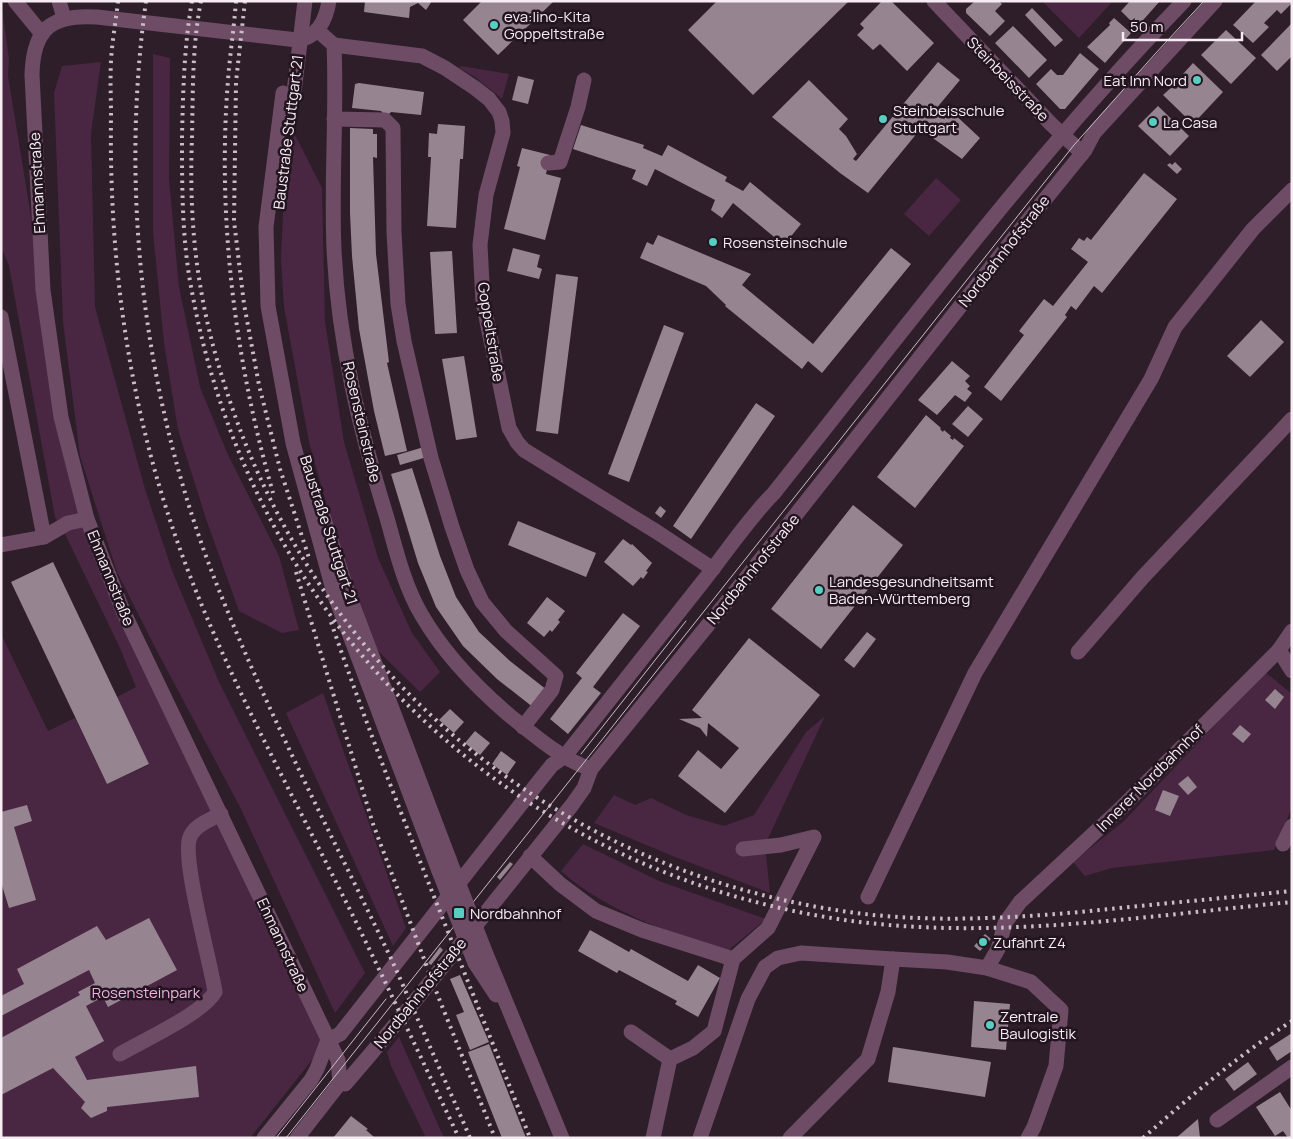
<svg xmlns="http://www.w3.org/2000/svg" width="1293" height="1139" font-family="Manrope,sans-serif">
	<rect width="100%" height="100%" fill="#2d1e29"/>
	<g fill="#492742">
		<path d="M 1042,1 L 1113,1 L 1079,38 Z"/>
		<path d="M 1,2 L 9,59 L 8,76 L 43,290 L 87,518 L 328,1040 L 250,1138 L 1,1138 L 1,634 L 48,731 L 75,718 L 107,784 L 149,765 L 117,697 L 136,687 L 119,646 L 65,534 L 55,517 L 9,266 L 1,247 Z"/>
		<path d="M 153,54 L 170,58 L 169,179 L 179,287 L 200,387 L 228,455 L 279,556 L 299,630 L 282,633 L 239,611 L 206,519 L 178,430 L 164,343 L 153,232 Z"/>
		<path d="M 101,62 L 91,133 L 95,307 L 145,489 L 173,573 L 219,682 L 365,973 L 335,1013 L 240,807 L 157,651 L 117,572 L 80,456 L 63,322 L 54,93 L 62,66 Z"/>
		<path d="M 461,66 L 509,74 L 502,99 L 475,77 L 459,68 Z"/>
		<path d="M 294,133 L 322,188 L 325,322 L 344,442 L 378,558 L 412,633 L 440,672 L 420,692 L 378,651 L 336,538 L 309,442 L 284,307 L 281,258 L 283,215 Z"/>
		<path d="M 936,178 L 961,200 L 929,236 L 904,214 Z"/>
		<path d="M 1265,672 L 1292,694 L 1292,806 L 1283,831 L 1274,850 L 1112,868 L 1085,876 L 1073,862 L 1124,821 Z"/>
		<path d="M 323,693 L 406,928 L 393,946 L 286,713 Z"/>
		<path d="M 825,716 L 765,845 L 770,893 L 675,857 L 594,823 L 614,795 L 635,805 L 651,798 L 686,815 L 724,826 L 754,815 L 806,732 Z"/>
		<path d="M 583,844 L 659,881 L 766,919 L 725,953 C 669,931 607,912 561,871 Z"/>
		<path d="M 399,1037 L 444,1138 L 426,1138 L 391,1066 L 387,1052 Z"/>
	</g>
	<g fill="#978491">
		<path d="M 365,1 L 432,1 L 426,10 L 418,3 L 410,7 L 409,18 L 364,12 Z"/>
		<path d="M 482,1 L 554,1 L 498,55 L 463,20 Z"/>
		<path d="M 717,1 L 849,1 L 753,95 L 688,30 Z"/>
		<path d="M 882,1 L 891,1 L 934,43 L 907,71 L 880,44 L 873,50 L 857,35 L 864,28 L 860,24 Z"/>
		<path d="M 975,1 L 999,1 L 1002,4 L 995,11 L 1005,21 L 990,36 L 966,13 L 966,9 Z"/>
		<path d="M 1130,1 L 1160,1 L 1137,27 L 1121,11 Z"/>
		<path d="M 1256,1 L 1292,1 L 1292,3 L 1281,14 L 1277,10 L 1264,23 L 1269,27 L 1253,43 L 1233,25 Z"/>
		<path d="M 1032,8 L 1063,40 L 1055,47 L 1025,15 Z"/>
		<path d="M 1114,18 L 1131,33 L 1105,63 L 1087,47 L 1110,25 L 1109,23 Z"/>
		<path d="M 1292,23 L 1292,56 L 1277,71 L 1261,55 Z"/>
		<path d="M 1013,26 L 1047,60 L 1029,78 L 995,43 Z"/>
		<path d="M 1226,30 L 1256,58 L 1231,84 L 1201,55 Z"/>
		<path d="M 1080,53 L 1099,69 L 1065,109 L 1060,109 L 1036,84 L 1051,69 L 1057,75 L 1063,75 Z"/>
		<path d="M 938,62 L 960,80 L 935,110 L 944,119 L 951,111 L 980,138 L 962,159 L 930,136 L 936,129 L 927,121 L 868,193 L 840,173 L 772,117 L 809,80 L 848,119 L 839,129 L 846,136 L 857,154 L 853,159 L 856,161 Z"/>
		<path d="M 1193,63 L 1223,92 L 1193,124 L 1163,95 L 1173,86 L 1176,89 L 1187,77 L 1183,74 Z"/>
		<path d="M 518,76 L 534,80 L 528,104 L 512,100 Z"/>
		<path d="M 359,83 L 424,92 L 421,115 L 391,112 L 389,114 L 383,113 L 381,111 L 352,108 L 355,84 Z"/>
		<path d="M 1158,106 L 1189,136 L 1170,156 L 1138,126 Z"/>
		<path d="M 438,124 L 465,126 L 463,159 L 460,159 L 456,228 L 427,226 L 431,157 L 428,157 L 429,133 L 437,134 Z"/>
		<path d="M 581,125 L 644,145 L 643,148 L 662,156 L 668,145 L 727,177 L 725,181 L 743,191 L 750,182 L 801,224 L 784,245 L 733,203 L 722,218 L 711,210 L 715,200 L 655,169 L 647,186 L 632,179 L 636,170 L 573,149 Z"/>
		<path d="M 350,128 L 373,129 L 373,134 L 377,134 L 377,158 L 373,157 L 376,254 L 389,362 L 387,363 L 407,451 L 385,456 L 374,411 L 359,329 L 352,256 L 350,213 Z"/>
		<path d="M 522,148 L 550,155 L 546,174 L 561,178 L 545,240 L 504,229 L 520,167 L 517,166 Z"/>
		<path d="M 1175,162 L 1182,169 L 1177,174 L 1167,165 L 1170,163 L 1172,165 Z"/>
		<path d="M 1144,173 L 1177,199 L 1102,293 L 1094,286 L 1076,310 L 1071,306 L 1065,315 L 1067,317 L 1001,401 L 984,387 L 1024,335 L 1019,331 L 1044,299 L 1053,306 L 1088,262 L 1071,249 L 1079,238 L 1084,241 L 1087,237 L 1091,240 Z"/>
		<path d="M 658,235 L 751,274 L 742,285 L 813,344 L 891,248 L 911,264 L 822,373 L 808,361 L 802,369 L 725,306 L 726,305 L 706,286 L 640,258 L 647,242 L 653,245 Z"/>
		<path d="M 513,248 L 540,255 L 537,267 L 542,269 L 539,279 L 507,271 Z"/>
		<path d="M 452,251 L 457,333 L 435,334 L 430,252 Z"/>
		<path d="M 556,274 L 578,277 L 558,434 L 536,431 Z"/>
		<path d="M 1261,320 L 1284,342 L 1250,377 L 1227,356 Z"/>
		<path d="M 664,325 L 684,333 L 629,482 L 608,474 Z"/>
		<path d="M 464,356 L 477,437 L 456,440 L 442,359 Z"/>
		<path d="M 952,361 L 970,376 L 965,381 L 970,386 L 967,389 L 972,393 L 965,402 L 955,395 L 937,415 L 918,400 Z"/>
		<path d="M 756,403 L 775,416 L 691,539 L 673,526 Z"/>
		<path d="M 968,406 L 983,419 L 968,437 L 952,424 Z"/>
		<path d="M 926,415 L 941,428 L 940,429 L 943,432 L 944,430 L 951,436 L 950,438 L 953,440 L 954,438 L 964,446 L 915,508 L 877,477 Z"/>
		<path d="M 424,447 L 427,457 L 400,465 L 397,455 Z"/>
		<path d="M 412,468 L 440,556 L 456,597 L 479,632 L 510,661 L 547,690 L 534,708 L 497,679 L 463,646 L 436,607 L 418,563 L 391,474 Z"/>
		<path d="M 853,505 L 903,545 L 821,649 L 771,609 Z"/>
		<path d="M 660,506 L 666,511 L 661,518 L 655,513 Z"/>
		<path d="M 518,521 L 596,553 L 586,577 L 508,545 Z"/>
		<path d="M 623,539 L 631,545 L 632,544 L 652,563 L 646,571 L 648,572 L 643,579 L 641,577 L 633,586 L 604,562 Z"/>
		<path d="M 53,562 L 149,764 L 107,784 L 11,582 Z"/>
		<path d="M 547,597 L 565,611 L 558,620 L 560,622 L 552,632 L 550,630 L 544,637 L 527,623 Z"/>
		<path d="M 623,613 L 640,626 L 593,687 L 601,693 L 568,734 L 550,719 L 582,678 L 576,673 Z"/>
		<path d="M 867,632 L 876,639 L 854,668 L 844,660 Z"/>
		<path d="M 749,638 L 820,695 L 725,813 L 678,776 L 698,750 L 721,769 L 739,748 L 708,723 L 707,737 L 700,728 L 679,719 L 702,718 L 692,710 Z"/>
		<path d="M 1275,689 L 1284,697 L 1275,709 L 1265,700 Z"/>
		<path d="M 450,709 L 464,722 L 454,733 L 439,720 Z"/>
		<path d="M 1240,725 L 1251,734 L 1243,743 L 1232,734 Z"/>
		<path d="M 475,731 L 490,743 L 480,755 L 465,743 Z"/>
		<path d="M 501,751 L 516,762 L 507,775 L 492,764 Z"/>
		<path d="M 1188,776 L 1197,787 L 1188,795 L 1178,784 Z"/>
		<path d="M 1163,790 L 1179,796 L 1170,816 L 1155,810 Z"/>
		<path d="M 27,805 L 32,821 L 14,827 L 36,900 L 9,908 L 1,882 L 1,812 Z"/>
		<path d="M 510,862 L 513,864 L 500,880 L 497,877 Z"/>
		<path d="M 149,918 L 177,970 L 108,1007 L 103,997 L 86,1006 L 104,1041 L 75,1057 L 87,1080 L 196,1066 L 199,1097 L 107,1107 L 107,1111 L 91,1118 L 81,1108 L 85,1102 L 53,1068 L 1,1095 L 1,1038 L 80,995 L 78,992 L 95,983 L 89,970 L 1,1016 L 1,996 L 24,984 L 17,969 L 97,926 L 106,940 Z"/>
		<path d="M 590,930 L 629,952 L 631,949 L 688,981 L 698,965 L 720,978 L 698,1017 L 675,1004 L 677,1001 L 619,970 L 617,973 L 578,951 Z"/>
		<path d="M 985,934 L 991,939 L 980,951 L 974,946 Z"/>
		<path d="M 440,947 L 443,950 L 431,965 L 428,963 Z"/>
		<path d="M 460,975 L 489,1042 L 470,1050 L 456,1015 L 464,1012 L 450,979 Z"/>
		<path d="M 974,1001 L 1010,1004 L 1006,1050 L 971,1047 Z"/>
		<path d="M 1292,1033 L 1292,1051 L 1277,1061 L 1269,1048 Z"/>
		<path d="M 489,1044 L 526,1138 L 502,1138 L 468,1052 Z"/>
		<path d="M 893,1047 L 991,1062 L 985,1097 L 888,1082 Z"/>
		<path d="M 1248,1062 L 1257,1074 L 1234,1091 L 1225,1079 Z"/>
		<path d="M 1280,1092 L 1292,1111 L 1292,1138 L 1288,1138 L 1283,1131 L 1275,1136 L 1256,1107 Z"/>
		<path d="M 351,1116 L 368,1129 L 366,1130 L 374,1137 L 374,1138 L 333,1138 Z"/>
		<path d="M 1198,1119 L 1200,1138 L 1176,1138 Z"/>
	</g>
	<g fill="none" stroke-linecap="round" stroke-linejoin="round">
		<g stroke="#6e4c66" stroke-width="15">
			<path d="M 15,1 L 42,34"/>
			<path d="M 59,1 L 64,18"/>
			<path d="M 329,1 C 326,20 317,38 297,40 L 97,17 C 52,14 33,28 32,75 L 43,290 L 61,417 L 87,519 L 123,611 L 338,1060 L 340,1083"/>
			<path d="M 934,1 L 1051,124 L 1079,150 L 1081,155"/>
			<path d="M 317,30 L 334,45 C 337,113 331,181 334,249 C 338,341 360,431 387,518 C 396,550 404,585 421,614 C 444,654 475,686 509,715 C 534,735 561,759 591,769"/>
			<path d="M 334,45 L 422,56 L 445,68 L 475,88 L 489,99 L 499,112 L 502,121 L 503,133 L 486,195 L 480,245 L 483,302 L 509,428 L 517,442 L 524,450 L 657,532 L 713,569"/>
			<path d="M 283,93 L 266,227 L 268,306 L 293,443 L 334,593 L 439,871"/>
			<path d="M 334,119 L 385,120 L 393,128 L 394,232 L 398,304 L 404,341 L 431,458 L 452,527 L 467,570 L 482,602 L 506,631 L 556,676 L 552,690 L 523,727"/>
			<path d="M 548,163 L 560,162 L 578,107 L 584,80"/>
			<path d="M 1,317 L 44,537"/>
			<path d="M 322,513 L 347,590 L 449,859"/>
			<path d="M 1,545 L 44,537 L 68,523 L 87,519"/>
			<path d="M 1279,650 L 1292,671"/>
			<path d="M 1078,652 L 1143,577 L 1292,419"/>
			<path d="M 1283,844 L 1292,826"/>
			<path d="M 530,856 L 560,884 L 596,911 L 642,930 L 733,959 L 714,1031 L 693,1048 L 670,1059 L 653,1138"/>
			<path d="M 868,897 L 975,673 L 1151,379 L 1175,327 L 1253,229 L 1292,190"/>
			<path d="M 484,949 L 562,1138"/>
			<path d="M 733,959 L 768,928 L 814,837 L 781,845 L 743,849"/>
			<path d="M 893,959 L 947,962 L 987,968 L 1031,982 L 1061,1010 L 1056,1066 L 1034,1127 L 1028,1138"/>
			<path d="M 475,963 L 496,995"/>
			<path d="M 987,968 L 998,949 L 1005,923 L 1020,902 L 1120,809 L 1279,650 L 1292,631"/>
			<path d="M 631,1032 L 670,1059"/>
			<path d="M 120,1054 C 144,1040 202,1014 215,992 C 211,964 181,857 190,837 C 195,825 210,820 221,814"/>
			<path d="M 340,1083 L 345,1084 L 369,1056 L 419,996 L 572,805 L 584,788 L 591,769 L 742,583 L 1029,219 L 1085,150 L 1094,133 L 1215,1"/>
			<path d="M 1217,1120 L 1292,1067"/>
			<path d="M 264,1138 L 311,1080 L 317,1069 L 328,1040 L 340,1034 L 540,780 L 552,765 L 565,756 C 612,697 659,638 705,579 C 728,550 748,519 774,493 C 907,326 1035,155 1184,1"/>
			<path d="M 297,1138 L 340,1083"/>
			<path d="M 700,1138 L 748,999 L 765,967 L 778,958 L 801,953 L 893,959 L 888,992 L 868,1059 L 790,1138"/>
		</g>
		<g stroke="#c9bec6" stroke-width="1">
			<path d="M 581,754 L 686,621"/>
			<path d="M 276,1138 L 386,999"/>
			<path d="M 286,1138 L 1074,145 L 1155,54 L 1204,1"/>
		</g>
		<g stroke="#c9bec6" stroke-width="4" stroke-dasharray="2.5 5" stroke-linecap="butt">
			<path d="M 118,1 C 116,21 112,41 111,61 C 110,80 111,98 111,116 C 109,250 126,384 167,511 C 209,642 276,763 338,886 C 380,969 419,1054 459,1138"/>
			<path d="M 146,1 C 118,202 146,413 223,600 C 271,719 331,834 387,950 C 400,977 411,1005 424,1033 C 439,1068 455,1102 470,1138"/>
			<path d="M 192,1 C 184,47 183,92 182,138 C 182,189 182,242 192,292 C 253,623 506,868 838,919 C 987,942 1143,916 1292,902"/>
			<path d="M 201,1 C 192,46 193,92 192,137 C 190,188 192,240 201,290 C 208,332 220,373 234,413 C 329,683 560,869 842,911 C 921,923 1000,919 1080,912 C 1150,905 1221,898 1292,891"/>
			<path d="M 236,1 C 234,28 230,54 228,80 C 217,219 235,360 273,493"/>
			<path d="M 245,1 L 236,82 L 234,221 L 244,304 L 259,385 L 280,469 L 310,561"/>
			<path d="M 296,572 L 373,824 L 438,996 L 495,1138"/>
			<path d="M 331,622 C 391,797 463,966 530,1138"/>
			<path d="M 1143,1138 C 1191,1096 1237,1056 1292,1021"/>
		</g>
		<g stroke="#6e4c66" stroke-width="15">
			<path d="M 294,92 L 305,1"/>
			<path d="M 449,859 L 484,949"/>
			<path d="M 439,871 L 475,963"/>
		</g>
	</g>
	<g fill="#57cec1" stroke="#231520" stroke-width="2">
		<circle cx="494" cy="25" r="5"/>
		<circle cx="1197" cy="80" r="5"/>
		<circle cx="883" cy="119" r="5"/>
		<circle cx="1153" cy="122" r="5"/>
		<circle cx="713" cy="242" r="5"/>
		<circle cx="819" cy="590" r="5"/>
		<rect x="453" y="907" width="12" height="12" rx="2.5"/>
		<circle cx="983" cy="942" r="5"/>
		<circle cx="990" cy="1025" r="5"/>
	</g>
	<g text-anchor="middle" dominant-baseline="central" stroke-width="5" stroke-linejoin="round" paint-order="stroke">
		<g font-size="15" fill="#f7ecf4" stroke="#231520" text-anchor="start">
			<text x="504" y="16">eva:lino-Kita<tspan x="504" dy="17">Goppeltstraße</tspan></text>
			<text x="1187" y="80" text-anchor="end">Eat Inn Nord</text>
			<text x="893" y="110">Steinbeisschule<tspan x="893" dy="17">Stuttgart</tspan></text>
			<text x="1163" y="122">La Casa</text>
			<text x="723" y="242">Rosensteinschule</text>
			<text x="829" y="581">Landesgesundheitsamt<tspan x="829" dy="17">Baden-Württemberg</tspan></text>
			<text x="470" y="913">Nordbahnhof</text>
			<text x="993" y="942">Zufahrt Z4</text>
			<text x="1000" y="1016">Zentrale<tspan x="1000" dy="17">Baulogistik</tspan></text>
		</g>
		<g font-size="15" fill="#f7ecf4" stroke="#231520">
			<text transform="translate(1008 79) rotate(46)">Steinbeisstraße</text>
			<text transform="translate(288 132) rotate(-83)">Baustraße Stuttgart 21</text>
			<text transform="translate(37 183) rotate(-93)">Ehmannstraße</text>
			<text transform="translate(1004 251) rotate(-52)">Nordbahnhofstraße</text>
			<text transform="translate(491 332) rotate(81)">Goppeltstraße</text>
			<text transform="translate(362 422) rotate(77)">Rosensteinstraße</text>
			<text transform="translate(329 530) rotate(72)">Baustraße Stuttgart 21</text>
			<text transform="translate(753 569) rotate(-51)">Nordbahnhofstraße</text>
			<text transform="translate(111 578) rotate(68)">Ehmannstraße</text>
			<text transform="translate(1150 778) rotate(-45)">Innerer Nordbahnhof</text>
			<text transform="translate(283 945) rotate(65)">Ehmannstraße</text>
			<text transform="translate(420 993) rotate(-51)">Nordbahnhofstraße</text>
		</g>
		<g font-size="15" fill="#f2afe1" stroke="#231520">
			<text x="146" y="992">Rosensteinpark</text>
		</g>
	</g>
	<rect width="1293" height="1139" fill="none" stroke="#f7ecf4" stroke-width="5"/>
	<path d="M1123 32v8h119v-8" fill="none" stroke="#f7ecf4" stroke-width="2.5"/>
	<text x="1130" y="32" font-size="15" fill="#f7ecf4" stroke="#231520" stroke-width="4" paint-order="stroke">50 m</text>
</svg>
